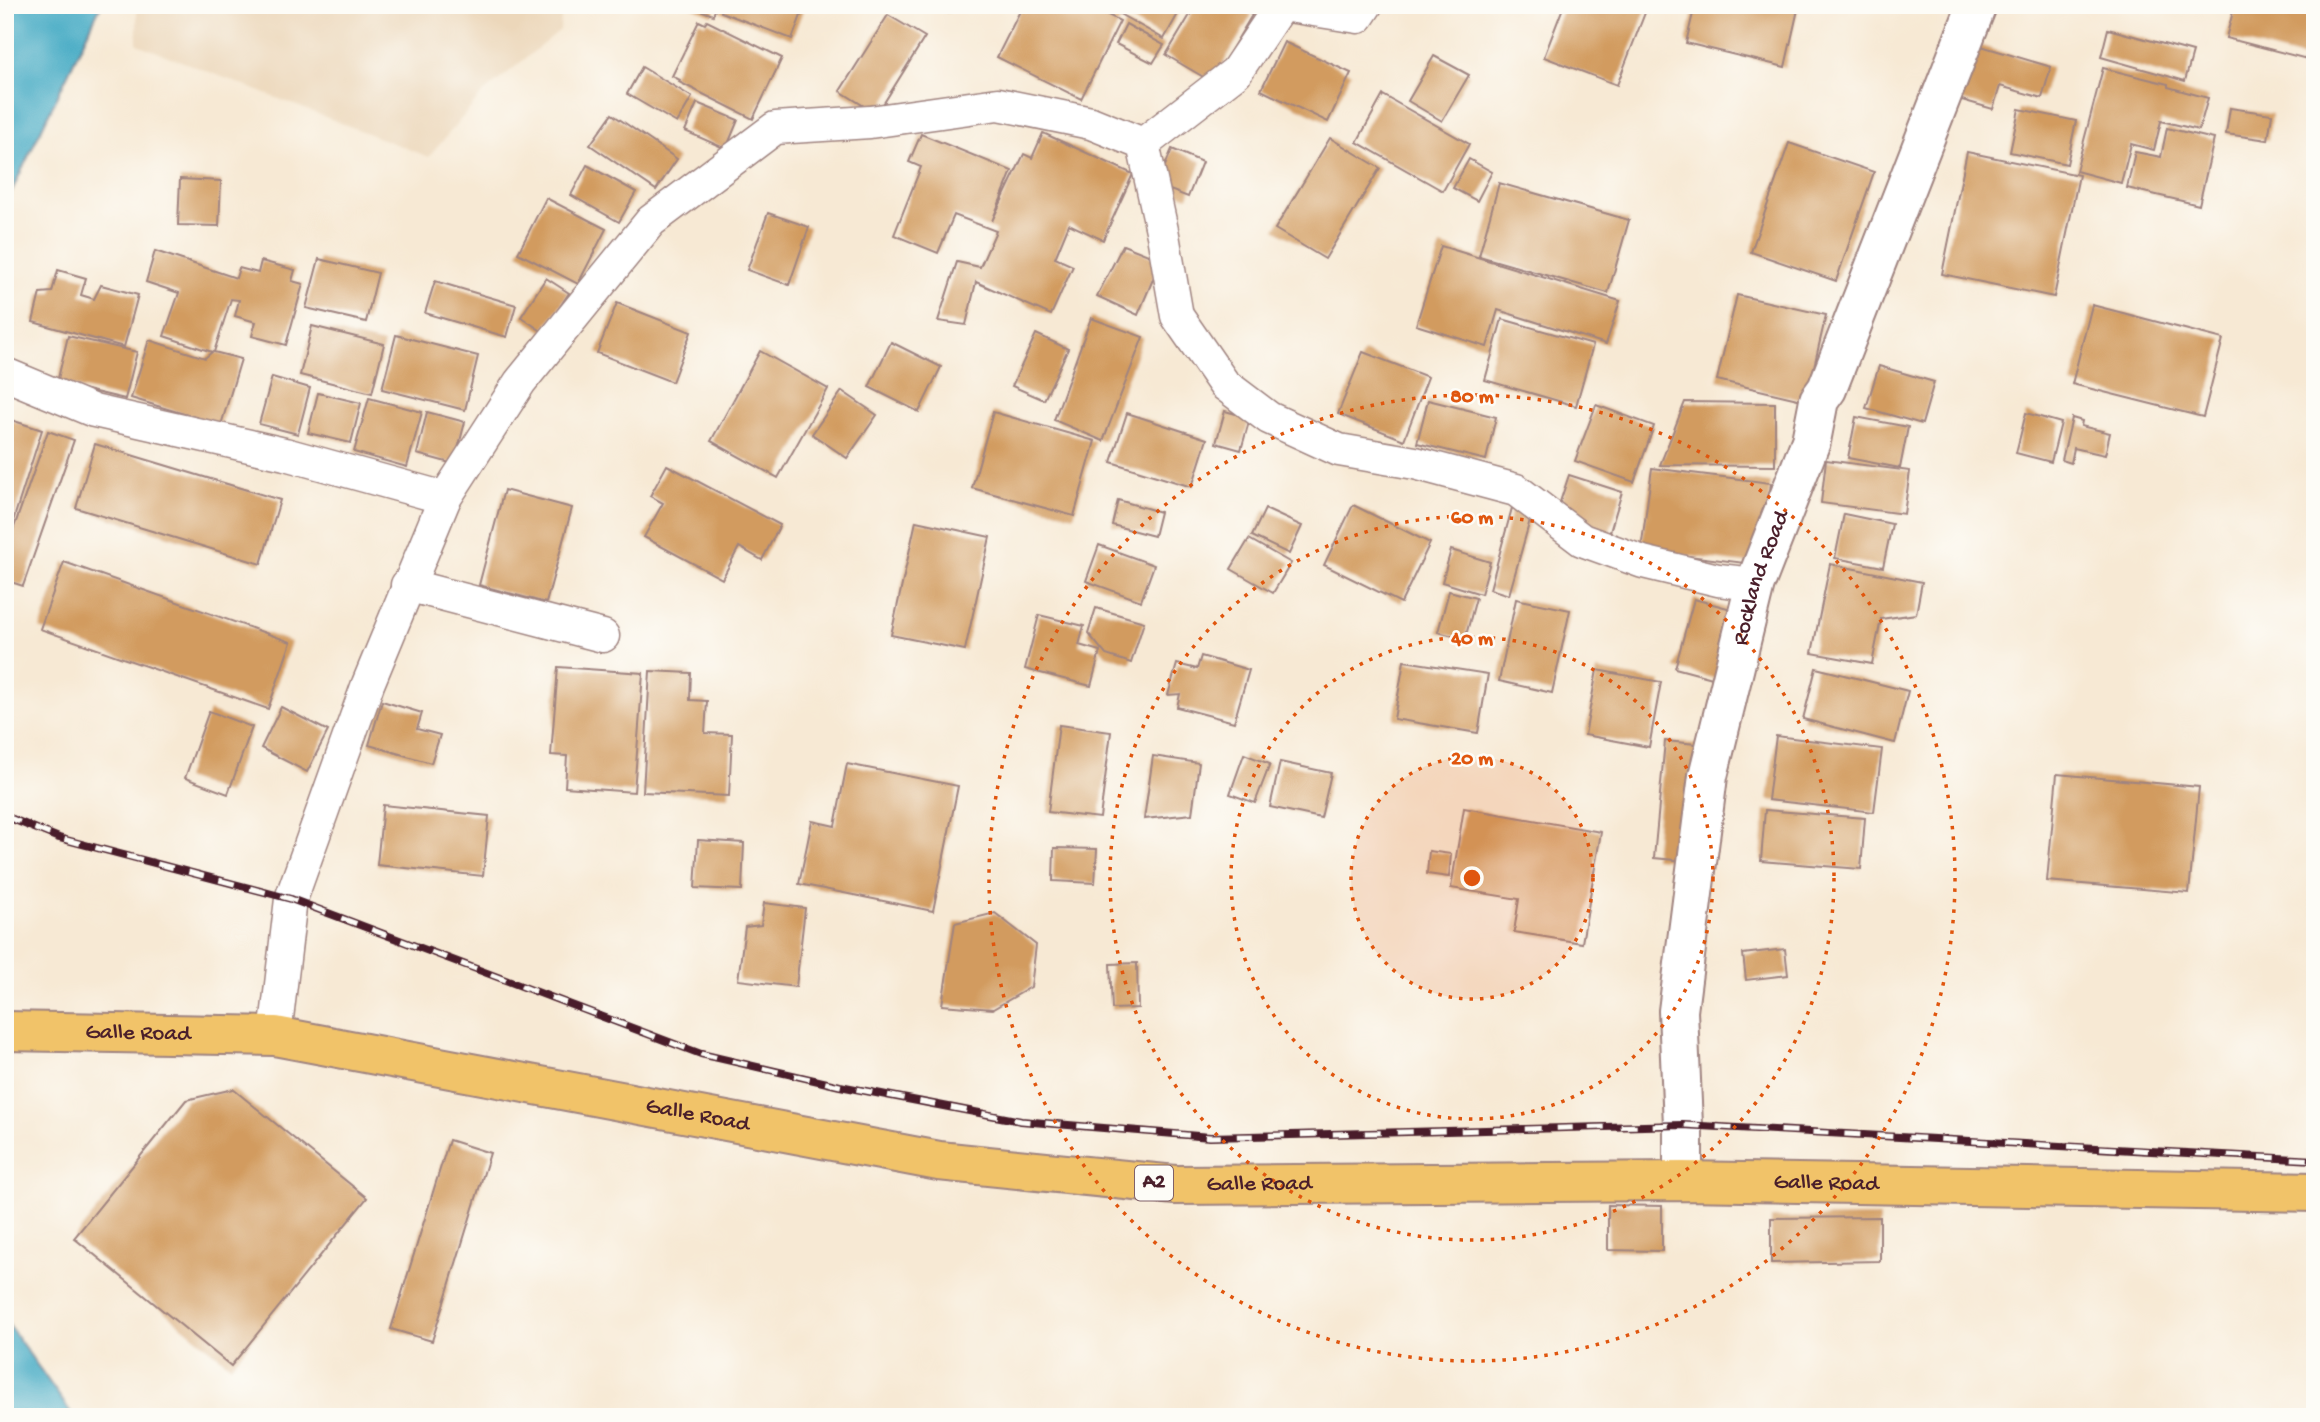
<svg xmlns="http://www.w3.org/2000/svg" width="2320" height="1422" font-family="'Gochi Hand',sans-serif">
	<rect width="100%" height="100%" fill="#fdfcf7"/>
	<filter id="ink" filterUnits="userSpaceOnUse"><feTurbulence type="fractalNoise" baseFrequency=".0143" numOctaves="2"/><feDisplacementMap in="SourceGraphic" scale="14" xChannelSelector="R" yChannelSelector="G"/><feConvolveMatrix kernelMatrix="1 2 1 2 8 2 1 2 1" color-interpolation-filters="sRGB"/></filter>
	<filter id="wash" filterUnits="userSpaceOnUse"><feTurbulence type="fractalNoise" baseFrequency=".00686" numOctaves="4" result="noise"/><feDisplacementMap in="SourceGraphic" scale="28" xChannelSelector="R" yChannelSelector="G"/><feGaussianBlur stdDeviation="1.57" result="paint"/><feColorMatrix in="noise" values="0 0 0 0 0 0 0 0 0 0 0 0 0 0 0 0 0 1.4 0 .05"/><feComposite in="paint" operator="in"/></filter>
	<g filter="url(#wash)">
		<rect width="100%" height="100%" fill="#f7e9d4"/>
		<path fill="#ecd7ba" d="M 137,5 L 562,5 L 560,30 L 482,94 L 429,157 L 137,44 Z"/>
		<g fill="#45aac4" stroke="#486478" stroke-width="2">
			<path d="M 5,5 L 101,5 L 5,205 Z"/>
			<path d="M 5,1320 L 74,1417 L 5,1417 Z"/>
		</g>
		<g id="blocks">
			<g fill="#d29b5e">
				<path d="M 687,5 L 717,5 L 713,15 Z"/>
				<path d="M 723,5 L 805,5 L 792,39 L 721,12 Z"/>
				<path d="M 933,5 L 952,5 L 948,13 Z"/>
				<path d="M 1023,5 L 1088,5 L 1120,21 L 1081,99 L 997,57 Z"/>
				<path d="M 1110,5 L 1183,5 L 1164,39 L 1109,8 Z"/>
				<path d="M 1196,5 L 1235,5 L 1252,15 L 1212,82 L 1166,55 Z"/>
				<path d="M 1564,5 L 1648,5 L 1617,85 L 1544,57 Z"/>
				<path d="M 1695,5 L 1799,5 L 1785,67 L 1686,43 Z"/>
				<path d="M 2163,5 L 2188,5 L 2187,11 Z"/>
				<path d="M 2249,5 L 2315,5 L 2315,61 L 2226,38 L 2234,8 L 2247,11 Z"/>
				<path d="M 888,15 L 925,37 L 877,114 L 840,91 Z"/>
				<path d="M 699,21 L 705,24 L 707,21 L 782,58 L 753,119 L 679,82 L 680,80 L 672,76 Z"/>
				<path d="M 1126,24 L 1164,45 L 1153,63 L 1116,44 Z"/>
				<path d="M 2108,29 L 2193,52 L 2185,81 L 2101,57 Z"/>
				<path d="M 1284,42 L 1351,73 L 1328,122 L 1261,90 Z"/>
				<path d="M 1971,43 L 2051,67 L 2042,98 L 2000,86 L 1993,109 L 1955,98 Z"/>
				<path d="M 1434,56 L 1469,75 L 1442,121 L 1408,101 Z"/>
				<path d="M 642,67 L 692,97 L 677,123 L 627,94 Z"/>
				<path d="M 2103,68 L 2168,84 L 2168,87 L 2208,98 L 2199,130 L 2161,121 L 2154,150 L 2131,144 L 2121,183 L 2076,171 Z"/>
				<path d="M 1383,95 L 1469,144 L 1443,191 L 1357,142 Z"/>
				<path d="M 697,103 L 738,120 L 726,149 L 685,131 Z"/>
				<path d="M 2230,108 L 2272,114 L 2268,140 L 2226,134 Z"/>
				<path d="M 2019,109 L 2076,121 L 2067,164 L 2010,152 Z"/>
				<path d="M 612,114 L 677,159 L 656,190 L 590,145 Z"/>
				<path d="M 2167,128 L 2214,139 L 2199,205 L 2127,188 L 2135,152 L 2161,157 Z"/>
				<path d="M 1043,133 L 1133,174 L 1103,240 L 1069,224 L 1055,258 L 1073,266 L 1051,315 L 976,282 L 966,325 L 938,321 L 957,262 L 980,267 L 996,231 L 954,215 L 938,253 L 894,235 L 921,167 L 909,162 L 921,134 L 1012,171 L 992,221 L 1024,154 L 1032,158 Z"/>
				<path d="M 1330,138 L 1380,168 L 1325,259 L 1275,229 Z"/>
				<path d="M 1789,143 L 1874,172 L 1836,281 L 1751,252 Z"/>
				<path d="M 1172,149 L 1202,162 L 1188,197 L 1157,185 Z"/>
				<path d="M 1967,152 L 2079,175 L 2054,297 L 1942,274 Z"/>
				<path d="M 1469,159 L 1492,172 L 1477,201 L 1453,188 Z"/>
				<path d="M 587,165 L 636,192 L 619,222 L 571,195 Z"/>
				<path d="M 180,179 L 221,181 L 219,226 L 178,225 Z"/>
				<path d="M 1499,183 L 1629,220 L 1608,293 L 1479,256 Z"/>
				<path d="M 546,198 L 606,229 L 578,284 L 518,253 Z"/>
				<path d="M 768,213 L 809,227 L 789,285 L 747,270 Z"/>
				<path d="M 1123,245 L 1161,260 L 1138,315 L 1097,296 Z"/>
				<path d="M 1441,246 L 1620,301 L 1606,344 L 1498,310 L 1487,347 L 1416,325 Z"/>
				<path d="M 155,251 L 236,278 L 239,268 L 258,273 L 261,261 L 295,270 L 292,281 L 303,284 L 286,345 L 252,336 L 256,322 L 235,316 L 239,300 L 231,299 L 214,352 L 241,359 L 221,425 L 131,398 L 149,340 L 205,358 L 212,352 L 164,336 L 179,293 L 146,282 Z"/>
				<path d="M 319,259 L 378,273 L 366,322 L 306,308 Z"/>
				<path d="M 58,270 L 86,278 L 81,295 L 94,299 L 101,285 L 138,295 L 124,347 L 33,322 L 40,293 L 52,292 Z"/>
				<path d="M 546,278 L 569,293 L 543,332 L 521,317 Z"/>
				<path d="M 435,281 L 516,305 L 507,337 L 425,313 Z"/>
				<path d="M 1737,295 L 1826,315 L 1806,401 L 1717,380 Z"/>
				<path d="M 617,303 L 691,332 L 672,382 L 597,353 Z"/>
				<path d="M 2092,305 L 2223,339 L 2203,417 L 2072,384 Z"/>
				<path d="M 1091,318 L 1143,337 L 1103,441 L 1054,420 Z"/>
				<path d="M 1502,319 L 1593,345 L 1576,406 L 1485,380 Z"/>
				<path d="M 312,326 L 384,344 L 372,393 L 300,375 Z"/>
				<path d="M 1036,334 L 1068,349 L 1044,400 L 1012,386 Z"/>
				<path d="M 396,335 L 478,356 L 465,410 L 382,389 Z"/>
				<path d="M 68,336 L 137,352 L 125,399 L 57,383 Z"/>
				<path d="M 891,342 L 941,367 L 919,412 L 869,387 Z"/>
				<path d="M 760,351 L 828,389 L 778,478 L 711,441 Z"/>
				<path d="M 1363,352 L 1428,377 L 1404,440 L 1338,414 Z"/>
				<path d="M 1879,366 L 1934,382 L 1922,424 L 1866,408 Z"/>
				<path d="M 272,377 L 310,388 L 298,434 L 259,424 Z"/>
				<path d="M 842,391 L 877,415 L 847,458 L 812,434 Z"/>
				<path d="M 318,393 L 361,403 L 351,443 L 308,433 Z"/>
				<path d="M 369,398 L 422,412 L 407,467 L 354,452 Z"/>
				<path d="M 1428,400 L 1496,417 L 1486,460 L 1417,443 Z"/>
				<path d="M 1685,402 L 1775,403 L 1775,466 L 1660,465 Z"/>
				<path d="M 1596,405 L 1654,426 L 1634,482 L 1575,461 Z"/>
				<path d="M 1225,411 L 1250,418 L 1241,450 L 1216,443 Z"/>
				<path d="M 427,412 L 465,422 L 454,464 L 417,454 Z"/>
				<path d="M 993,412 L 1095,441 L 1074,516 L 972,488 Z"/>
				<path d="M 1127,413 L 1207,439 L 1192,487 L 1111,462 Z"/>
				<path d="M 2026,413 L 2061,423 L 2051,462 L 2016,453 Z"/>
				<path d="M 1856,417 L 1908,427 L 1900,468 L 1848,458 Z"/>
				<path d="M 5,418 L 42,430 L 6,543 L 5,543 Z"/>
				<path d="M 2072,418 L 2082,421 L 2081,426 L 2110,433 L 2105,455 L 2074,448 L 2071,463 L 2062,460 Z"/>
				<path d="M 48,431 L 74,440 L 23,586 L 5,580 L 5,553 Z"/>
				<path d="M 95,444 L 280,500 L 261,564 L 76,508 Z"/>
				<path d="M 1826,460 L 1910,471 L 1904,514 L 1821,503 Z"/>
				<path d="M 667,465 L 780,525 L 762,560 L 739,547 L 722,579 L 644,537 L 663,503 L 650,496 Z"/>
				<path d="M 1652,468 L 1771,483 L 1760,565 L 1641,550 Z"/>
				<path d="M 1569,475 L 1622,492 L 1609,535 L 1555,517 Z"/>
				<path d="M 504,490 L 572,508 L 546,603 L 479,585 Z"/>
				<path d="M 1118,500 L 1160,512 L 1154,536 L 1112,525 Z"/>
				<path d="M 1353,505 L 1430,543 L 1401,603 L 1324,565 Z"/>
				<path d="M 1512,508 L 1532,513 L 1509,595 L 1490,589 Z"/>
				<path d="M 1265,509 L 1302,526 L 1289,554 L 1252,536 Z"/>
				<path d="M 1844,514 L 1892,524 L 1883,567 L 1835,558 Z"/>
				<path d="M 916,521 L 990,537 L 965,650 L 891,635 Z"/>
				<path d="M 1249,539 L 1291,563 L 1273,593 L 1231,569 Z"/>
				<path d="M 1099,545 L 1154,565 L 1141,601 L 1086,581 Z"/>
				<path d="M 1451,550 L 1490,562 L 1481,594 L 1442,582 Z"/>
				<path d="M 64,562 L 291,642 L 268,709 L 40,629 Z"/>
				<path d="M 1830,564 L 1922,582 L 1916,614 L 1881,619 L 1872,664 L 1812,653 Z"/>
				<path d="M 1449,591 L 1476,598 L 1465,639 L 1438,632 Z"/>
				<path d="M 1516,599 L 1570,610 L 1552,693 L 1499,681 Z"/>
				<path d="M 1694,599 L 1750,614 L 1731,683 L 1675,668 Z"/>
				<path d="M 1096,608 L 1144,622 L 1131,663 L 1106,655 L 1088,633 Z"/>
				<path d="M 1039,615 L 1084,626 L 1079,645 L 1100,651 L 1091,686 L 1025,669 Z"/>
				<path d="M 1201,656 L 1249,670 L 1234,722 L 1177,707 L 1180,694 L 1168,695 L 1177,664 L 1197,669 Z"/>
				<path d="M 1404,661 L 1488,674 L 1478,733 L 1394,719 Z"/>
				<path d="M 558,667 L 643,673 L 634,792 L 565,787 L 567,756 L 551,755 Z"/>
				<path d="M 1816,668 L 1908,691 L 1895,743 L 1803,719 Z"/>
				<path d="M 1597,670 L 1661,682 L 1649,747 L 1585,735 Z"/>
				<path d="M 650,671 L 691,673 L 690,700 L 707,701 L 705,733 L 732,734 L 729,796 L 643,792 Z"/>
				<path d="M 382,701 L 422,713 L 417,729 L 440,735 L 431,763 L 369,745 Z"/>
				<path d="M 281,707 L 328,731 L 307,772 L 261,748 Z"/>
				<path d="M 209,711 L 252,727 L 228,794 L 185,778 Z"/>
				<path d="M 1059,725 L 1111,732 L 1100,818 L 1048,812 Z"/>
				<path d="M 1776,736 L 1882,749 L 1874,812 L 1768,800 Z"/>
				<path d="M 1665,741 L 1717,746 L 1707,863 L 1654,858 Z"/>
				<path d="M 1244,754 L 1270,764 L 1255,803 L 1230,794 Z"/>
				<path d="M 1153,756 L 1199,763 L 1192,814 L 1144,819 Z"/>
				<path d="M 1280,762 L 1331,773 L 1321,818 L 1270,807 Z"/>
				<path d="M 847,764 L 958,786 L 933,911 L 799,884 L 812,821 L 835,826 Z"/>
				<path d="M 2057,774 L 2199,787 L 2189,893 L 2047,881 Z"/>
				<path d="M 383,805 L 489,816 L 483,876 L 377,865 Z"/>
				<path d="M 1464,808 L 1601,832 L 1582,943 L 1514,932 L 1519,899 L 1451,888 Z"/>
				<path d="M 1765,810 L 1865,818 L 1861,869 L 1761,861 Z"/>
				<path d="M 698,840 L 744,843 L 742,890 L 695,888 Z"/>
				<path d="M 1054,848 L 1097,849 L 1095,883 L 1053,881 Z"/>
				<path d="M 1429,851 L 1451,854 L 1449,877 L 1427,874 Z"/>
				<path d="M 764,903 L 805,908 L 796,987 L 738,980 L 745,927 L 761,925 Z"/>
				<path d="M 995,913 L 1036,945 L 1031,987 L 993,1009 L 942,1005 L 955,923 Z"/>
				<path d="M 1785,949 L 1788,975 L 1746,980 L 1743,954 Z"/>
				<path d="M 1137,963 L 1138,1008 L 1112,1009 L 1110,964 Z"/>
				<path d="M 233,1089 L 367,1198 L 231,1366 L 74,1238 L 186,1100 Z"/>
				<path d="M 449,1140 L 490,1153 L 432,1341 L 391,1329 Z"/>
				<path d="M 1608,1205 L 1662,1206 L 1662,1251 L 1608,1250 Z"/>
				<path d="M 1880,1217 L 1880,1261 L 1771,1263 L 1771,1218 Z"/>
			</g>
		</g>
	</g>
	<g filter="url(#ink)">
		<use href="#blocks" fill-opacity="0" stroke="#a08480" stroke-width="2"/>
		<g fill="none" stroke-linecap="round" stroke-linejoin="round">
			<defs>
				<g id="minor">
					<path d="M 1282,5 L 1358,17 L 1366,5"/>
					<path d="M 1143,144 L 1236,72 L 1281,5"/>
					<path d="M 5,374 L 94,411 L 285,454 L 445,498"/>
					<path d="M 407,585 L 603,636"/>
					<path d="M 275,1036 L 291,899 L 368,684 L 445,498 L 520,382 L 651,221 L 775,128 L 870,122 L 998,104 L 1091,123 L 1143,144 L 1163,235 L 1177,316 L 1224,384 L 1269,418 L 1339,450 L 1415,463 L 1516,490 L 1582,540 L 1643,562 L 1718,580 L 1755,584"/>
				</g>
				<g id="tertiary">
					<path id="s1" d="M 1683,1181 L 1683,1125 L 1678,1011 L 1708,776 L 1755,584 L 1811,441 L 1819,400 L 1827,389 L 1977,5"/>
				</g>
				<g id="trunk">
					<path id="s2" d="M 5,1031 L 275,1036 L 939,1161 L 1175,1185 L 1683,1181 L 2315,1192"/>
				</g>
			</defs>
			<use href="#minor" stroke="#a08480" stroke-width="35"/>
			<use href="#tertiary" stroke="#a08480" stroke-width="42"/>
			<use href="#trunk" stroke="#a08480" stroke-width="42"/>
			<use href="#minor" stroke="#fff" stroke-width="32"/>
			<use href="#tertiary" stroke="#fff" stroke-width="38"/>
			<use href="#trunk" stroke="#f1c369" stroke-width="38"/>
			<defs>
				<path id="rail" d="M 5,816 L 59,838 L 291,899 L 701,1054 L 840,1086 L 1021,1121 L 1210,1137 L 1683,1125 L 2315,1160"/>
			</defs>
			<use href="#rail" stroke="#4a1f2b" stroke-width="8"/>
			<use href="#rail" stroke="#fdfcf7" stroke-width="5" stroke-dasharray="16" stroke-linecap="butt"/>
		</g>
	</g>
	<circle cx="1472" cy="878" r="121" fill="#e0560e" fill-opacity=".12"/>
	<g fill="none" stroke="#e0560e" stroke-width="3.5" stroke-dasharray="3.5 7">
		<circle cx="1472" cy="878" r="121"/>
		<circle cx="1472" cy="878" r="241"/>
		<circle cx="1472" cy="878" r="362"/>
		<circle cx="1472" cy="878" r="483"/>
	</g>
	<g text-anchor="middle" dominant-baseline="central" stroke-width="5" stroke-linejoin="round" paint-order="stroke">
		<rect fill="#fdfcf7" stroke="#806168" stroke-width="2" x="1135" y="1165.5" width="38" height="35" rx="5"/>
		<g font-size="21" font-weight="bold" fill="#4a1f2b">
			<text x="1154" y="1183">A2</text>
		</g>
		<g font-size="23" fill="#4a1f2b" stroke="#fdfcf7">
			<text stroke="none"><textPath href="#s1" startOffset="612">Rockland Road</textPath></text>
			<text stroke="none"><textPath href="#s2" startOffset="133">Galle Road</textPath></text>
			<text stroke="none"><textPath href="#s2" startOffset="700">Galle Road</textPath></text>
			<text stroke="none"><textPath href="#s2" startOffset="1834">Galle Road</textPath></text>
			<text stroke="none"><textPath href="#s2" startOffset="1267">Galle Road</textPath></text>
		</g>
	</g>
	<circle cx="1472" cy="878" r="10" fill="#e0560e" stroke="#fdfcf7" stroke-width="3.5"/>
	<g font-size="21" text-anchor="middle" font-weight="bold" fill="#e0560e" stroke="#fdfcf7" stroke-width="5" stroke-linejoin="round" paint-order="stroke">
		<text x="1472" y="402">80 m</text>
		<text x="1472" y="523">60 m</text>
		<text x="1472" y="644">40 m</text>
		<text x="1472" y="764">20 m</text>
	</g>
	<rect width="2320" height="1422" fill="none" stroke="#fdfcf7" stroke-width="28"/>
</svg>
